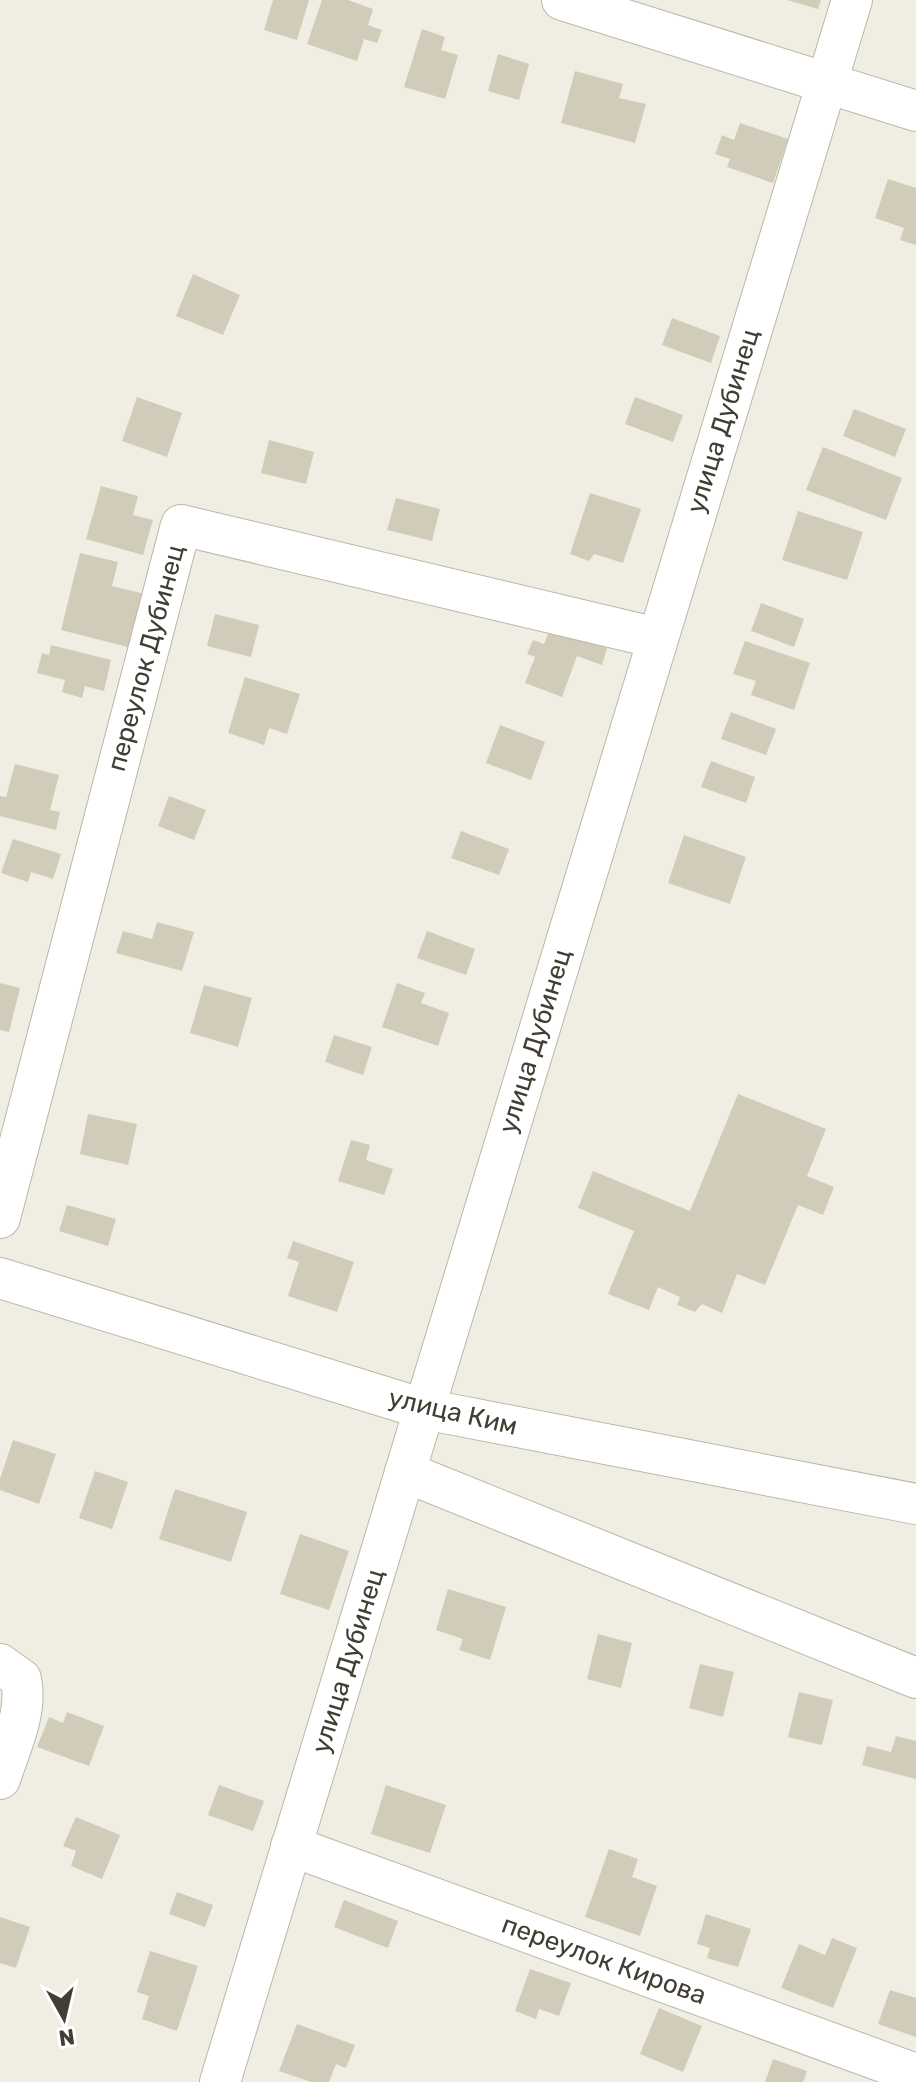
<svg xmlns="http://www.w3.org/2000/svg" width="916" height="2082" font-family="Rubik,sans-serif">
	<rect width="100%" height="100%" fill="#f0eee3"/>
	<g fill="#d1cbb9">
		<path d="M 273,0 L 309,0 L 297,40 L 264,30 Z"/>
		<path d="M 322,0 L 348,0 L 373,9 L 368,25 L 382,30 L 377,43 L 364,39 L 357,61 L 307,44 Z"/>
		<path d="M 787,0 L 821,0 L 818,9 Z"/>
		<path d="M 422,29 L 445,37 L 441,50 L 458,55 L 445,99 L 404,87 Z"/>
		<path d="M 498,54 L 529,64 L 519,100 L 488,91 Z"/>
		<path d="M 575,71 L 623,84 L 619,98 L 646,104 L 635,143 L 561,123 Z"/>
		<path d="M 740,123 L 788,139 L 773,183 L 727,167 L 730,159 L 715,154 L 722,135 L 734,140 Z"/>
		<path d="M 888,179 L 916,188 L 916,245 L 900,240 L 904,228 L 875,218 Z"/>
		<path d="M 193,274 L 240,295 L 223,335 L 176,316 Z"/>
		<path d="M 672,318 L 720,336 L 711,363 L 662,345 Z"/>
		<path d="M 137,397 L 182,413 L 167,457 L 122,441 Z"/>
		<path d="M 635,397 L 683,415 L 673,442 L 625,424 Z"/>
		<path d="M 854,409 L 906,429 L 895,457 L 843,436 Z"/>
		<path d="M 269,440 L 314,452 L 306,484 L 261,473 Z"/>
		<path d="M 823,447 L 902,478 L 886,520 L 806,490 Z"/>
		<path d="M 101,486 L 138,496 L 133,515 L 153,520 L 143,555 L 86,539 Z"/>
		<path d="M 590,493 L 641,509 L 623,563 L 594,554 L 589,561 L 570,554 Z"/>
		<path d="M 396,498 L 440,509 L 432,541 L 387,530 Z"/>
		<path d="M 798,511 L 863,532 L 847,580 L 782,560 Z"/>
		<path d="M 80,553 L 118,562 L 112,586 L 145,594 L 132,648 L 61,630 Z"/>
		<path d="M 761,603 L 804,619 L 794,647 L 751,631 Z"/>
		<path d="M 215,614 L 259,625 L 251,657 L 207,646 Z"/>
		<path d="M 550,628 L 607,648 L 602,665 L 577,656 L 562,697 L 525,683 L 535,657 L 527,654 L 533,640 L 544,644 Z"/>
		<path d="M 745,641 L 810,663 L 794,710 L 751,695 L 756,681 L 733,674 Z"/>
		<path d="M 51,645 L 111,660 L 104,691 L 85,686 L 82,698 L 62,692 L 65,680 L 37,673 L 42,653 L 49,655 Z"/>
		<path d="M 245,677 L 300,694 L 287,734 L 269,728 L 264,745 L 228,733 Z"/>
		<path d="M 731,712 L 776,729 L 766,755 L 721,739 Z"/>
		<path d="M 500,725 L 545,742 L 531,780 L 486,763 Z"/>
		<path d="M 711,761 L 755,777 L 746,803 L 701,787 Z"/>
		<path d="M 15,764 L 59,775 L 50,810 L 60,812 L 56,830 L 0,816 L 0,796 L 6,797 Z"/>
		<path d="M 169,796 L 206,810 L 194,840 L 158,826 Z"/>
		<path d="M 461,831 L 509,849 L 499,875 L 451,858 Z"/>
		<path d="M 684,835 L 746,857 L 730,904 L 668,883 Z"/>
		<path d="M 13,839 L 61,854 L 53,879 L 31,872 L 28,882 L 1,873 Z"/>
		<path d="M 157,922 L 194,932 L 182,971 L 116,953 L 123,931 L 152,939 Z"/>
		<path d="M 427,931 L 475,949 L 466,975 L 417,958 Z"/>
		<path d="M 0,983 L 20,988 L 9,1032 L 0,1030 Z"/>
		<path d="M 397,983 L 425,993 L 421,1003 L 449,1013 L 438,1046 L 382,1027 Z"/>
		<path d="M 204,985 L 252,998 L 238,1047 L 190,1033 Z"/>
		<path d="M 334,1035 L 372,1047 L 363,1075 L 325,1062 Z"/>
		<path d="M 738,1094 L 826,1129 L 807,1176 L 834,1187 L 823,1215 L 798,1205 L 765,1285 L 737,1274 L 722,1313 L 702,1304 L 695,1312 L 677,1305 L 680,1297 L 658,1287 L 649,1310 L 608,1294 L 634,1231 L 578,1208 L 593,1171 L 690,1211 Z"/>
		<path d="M 88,1114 L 137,1124 L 128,1165 L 80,1154 Z"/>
		<path d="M 351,1140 L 370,1145 L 366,1160 L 393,1169 L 384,1195 L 338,1181 Z"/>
		<path d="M 67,1205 L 116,1219 L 108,1246 L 59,1231 Z"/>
		<path d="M 293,1241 L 354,1262 L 337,1312 L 288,1296 L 299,1262 L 287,1258 Z"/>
		<path d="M 13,1440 L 56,1454 L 39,1504 L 0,1490 L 0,1479 Z"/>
		<path d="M 95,1471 L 128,1482 L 112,1529 L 79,1518 Z"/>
		<path d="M 175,1489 L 247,1512 L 231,1562 L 159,1539 Z"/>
		<path d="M 300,1534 L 349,1551 L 329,1610 L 280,1594 Z"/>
		<path d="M 448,1589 L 506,1607 L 490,1660 L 459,1650 L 463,1639 L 436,1630 Z"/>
		<path d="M 598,1634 L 632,1643 L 621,1688 L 587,1679 Z"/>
		<path d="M 700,1664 L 734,1672 L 723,1717 L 689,1708 Z"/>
		<path d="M 799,1692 L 833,1700 L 822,1745 L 788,1737 Z"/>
		<path d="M 67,1712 L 104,1726 L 89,1766 L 37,1747 L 49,1717 L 63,1723 Z"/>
		<path d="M 896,1736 L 916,1741 L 916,1779 L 862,1765 L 867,1746 L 891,1752 Z"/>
		<path d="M 219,1785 L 264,1801 L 253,1831 L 208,1815 Z"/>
		<path d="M 386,1785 L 446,1805 L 430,1853 L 371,1834 Z"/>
		<path d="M 76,1817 L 120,1835 L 102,1879 L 71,1866 L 76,1851 L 63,1846 Z"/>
		<path d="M 609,1849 L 638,1859 L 632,1877 L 657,1886 L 640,1936 L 585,1917 Z"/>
		<path d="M 177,1892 L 213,1905 L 205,1927 L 169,1914 Z"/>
		<path d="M 344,1900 L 398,1921 L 388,1948 L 334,1927 Z"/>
		<path d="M 706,1914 L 751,1929 L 738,1967 L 707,1958 L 710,1948 L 697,1944 Z"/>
		<path d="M 0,1917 L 30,1927 L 16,1968 L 0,1963 Z"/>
		<path d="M 832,1938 L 857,1948 L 833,2008 L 781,1988 L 799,1944 L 825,1955 Z"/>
		<path d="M 150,1951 L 198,1966 L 177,2031 L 142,2019 L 149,1996 L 137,1992 Z"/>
		<path d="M 530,1969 L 571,1983 L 559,2016 L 539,2009 L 536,2019 L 515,2011 Z"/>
		<path d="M 890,1990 L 916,1998 L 916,2037 L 878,2024 Z"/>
		<path d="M 659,2008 L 702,2026 L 683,2072 L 640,2054 Z"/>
		<path d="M 297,2024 L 355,2045 L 346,2068 L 336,2064 L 329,2082 L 311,2082 L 279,2071 Z"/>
		<path d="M 773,2059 L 807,2071 L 803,2082 L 765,2082 Z"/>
	</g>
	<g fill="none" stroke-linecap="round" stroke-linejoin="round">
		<defs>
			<g id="street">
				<path d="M 562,0 L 916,111"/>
				<path d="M 0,1218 L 181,525 L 657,638"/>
				<path d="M 0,1278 L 424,1409 L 916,1504"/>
				<path d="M 405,1472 L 916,1678"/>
				<path d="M 0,1664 L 21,1679 C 28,1713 10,1748 0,1779"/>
				<path d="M 291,1846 L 916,2074"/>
				<path d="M 220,2082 L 852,0"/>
			</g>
		</defs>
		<use href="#street" stroke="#bbb7a7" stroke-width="42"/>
		<use href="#street" stroke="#fff" stroke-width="40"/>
	</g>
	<g text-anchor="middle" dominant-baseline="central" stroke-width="6" stroke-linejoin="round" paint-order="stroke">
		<g font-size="26" fill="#423e34" stroke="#fff">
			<text transform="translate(723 421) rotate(-73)">улица Дубинец</text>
			<text transform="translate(146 658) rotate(-75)">переулок Дубинец</text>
			<text transform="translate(535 1041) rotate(-73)">улица Дубинец</text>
			<text transform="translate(453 1412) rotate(13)">улица Ким</text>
			<text transform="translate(348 1661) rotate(-73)">улица Дубинец</text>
			<text transform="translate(604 1960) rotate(20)">переулок Кирова</text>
		</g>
	</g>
	<g transform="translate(64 2018) rotate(172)" stroke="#ffffff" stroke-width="6" paint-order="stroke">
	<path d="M0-6L14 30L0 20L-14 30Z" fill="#423e34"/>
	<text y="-12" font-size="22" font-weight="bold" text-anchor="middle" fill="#423e34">N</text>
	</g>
</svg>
